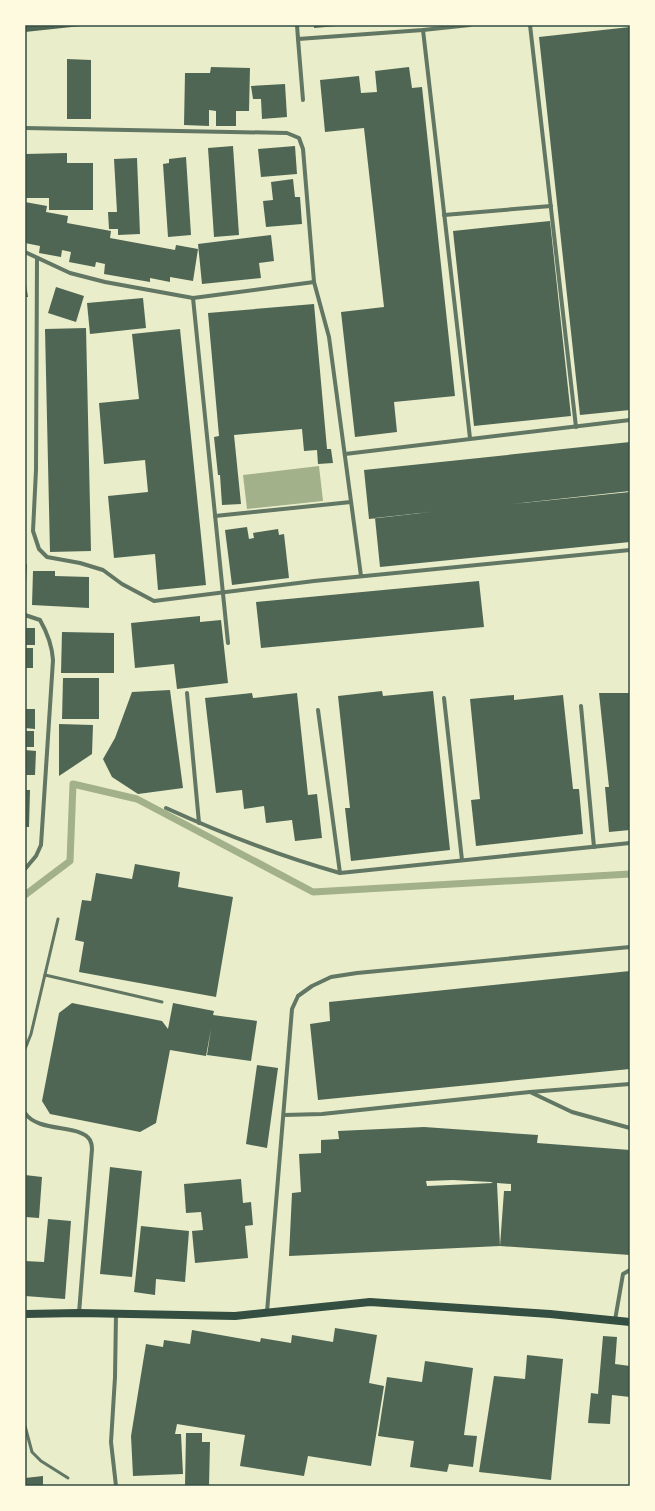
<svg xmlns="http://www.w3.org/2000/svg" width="655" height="1511" font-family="Rubik,sans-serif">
	<rect width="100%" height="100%" fill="#e9edc9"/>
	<path fill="#a3b18a" d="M 319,466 L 323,501 L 247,509 L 243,475 Z"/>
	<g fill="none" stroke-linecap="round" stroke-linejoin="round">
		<path stroke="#a3b18a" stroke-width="7" d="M 25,895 L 70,861 L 73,784 L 137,799 L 313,892 L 630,874"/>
	</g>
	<g fill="#4f6655" fill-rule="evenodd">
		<path d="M 25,25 L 81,25 L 81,26 L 25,32 Z"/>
		<path d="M 314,25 L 337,25 L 337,26 L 314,28 Z"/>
		<path d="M 630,27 L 630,410 L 580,415 L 539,37 Z"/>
		<path d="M 67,59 L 91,60 L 91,119 L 67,119 Z"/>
		<path d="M 211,67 L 250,68 L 249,111 L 236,111 L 236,126 L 216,126 L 216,111 L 209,110 L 209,126 L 184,125 L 185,73 L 210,73 Z"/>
		<path d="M 409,67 L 412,88 L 422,87 L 455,396 L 394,402 L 397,432 L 355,437 L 341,312 L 384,307 L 364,128 L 325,132 L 320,80 L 359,76 L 361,93 L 377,92 L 375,71 Z"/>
		<path d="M 285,84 L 287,117 L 262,119 L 261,99 L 253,99 L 251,86 Z"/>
		<path d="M 233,146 L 239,235 L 214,237 L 208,148 Z"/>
		<path d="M 295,146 L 297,174 L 261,177 L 258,149 Z"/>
		<path d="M 67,153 L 67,163 L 93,163 L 93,210 L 49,210 L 49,198 L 25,198 L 25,154 Z"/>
		<path d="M 186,157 L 191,235 L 168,237 L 163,164 L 169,163 L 169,159 Z"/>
		<path d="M 137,158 L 140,234 L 118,235 L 118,229 L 109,229 L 108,212 L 117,212 L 114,159 Z"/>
		<path d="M 293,179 L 295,197 L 300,197 L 302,224 L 266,227 L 263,201 L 273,200 L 271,182 Z"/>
		<path d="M 25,202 L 47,206 L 46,212 L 68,216 L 67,223 L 111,231 L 110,238 L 175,250 L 176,245 L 198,249 L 193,281 L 170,277 L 170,282 L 150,278 L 150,282 L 104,274 L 105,264 L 96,262 L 95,267 L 69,262 L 71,252 L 62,250 L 61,257 L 39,253 L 40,246 L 25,243 Z"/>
		<path d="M 550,221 L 571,416 L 474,426 L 453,231 Z"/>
		<path d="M 271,235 L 274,261 L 259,263 L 261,278 L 202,284 L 198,244 Z"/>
		<path d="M 25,278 L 28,297 L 25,297 Z"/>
		<path d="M 56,287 L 84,296 L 76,322 L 48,313 Z"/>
		<path d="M 143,298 L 146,328 L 90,334 L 87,303 Z"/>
		<path d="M 314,304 L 327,449 L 331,449 L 333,463 L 318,464 L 317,450 L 304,451 L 302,429 L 234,435 L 241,504 L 222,505 L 220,475 L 218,475 L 214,437 L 219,436 L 208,313 Z"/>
		<path d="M 86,328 L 91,551 L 50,552 L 45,329 Z"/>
		<path d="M 180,329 L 206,585 L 158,590 L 155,554 L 114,558 L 108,496 L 148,492 L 145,460 L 104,464 L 99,403 L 139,399 L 132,334 Z"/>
		<path d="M 630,442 L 630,491 L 503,505 L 630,492 L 630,542 L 380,567 L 375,518 L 439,511 L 369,519 L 364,470 Z"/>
		<path d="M 247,527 L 249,539 L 254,538 L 253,533 L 278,529 L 279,535 L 284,534 L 289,578 L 232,585 L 225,530 Z"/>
		<path d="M 25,564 L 27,564 L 26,585 L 25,585 Z"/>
		<path d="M 33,571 L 55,571 L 55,576 L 89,577 L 89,608 L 32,605 Z"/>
		<path d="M 479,581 L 484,627 L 261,648 L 256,602 Z"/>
		<path d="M 200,616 L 200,622 L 221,620 L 228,683 L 177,689 L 174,664 L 135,668 L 131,623 Z"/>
		<rect x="25" y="628" width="10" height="17"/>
		<path d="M 62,632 L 114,633 L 114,673 L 61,673 Z"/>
		<rect x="25" y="648" width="8" height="20"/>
		<path d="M 63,678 L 99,678 L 99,719 L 62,719 Z"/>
		<path d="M 170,690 L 183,788 L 138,794 L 112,777 L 103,759 L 115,738 L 132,692 Z"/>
		<path d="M 382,691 L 383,696 L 433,691 L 450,850 L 351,861 L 345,808 L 350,808 L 338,696 Z"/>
		<path d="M 252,693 L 253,698 L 297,693 L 308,795 L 317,794 L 322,838 L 295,841 L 292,820 L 266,823 L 264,806 L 244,809 L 242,790 L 216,793 L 205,698 Z"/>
		<path d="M 599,693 L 630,693 L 630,830 L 609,832 L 605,787 L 609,787 Z"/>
		<path d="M 514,695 L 514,700 L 563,695 L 573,789 L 579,789 L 583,834 L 476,846 L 471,800 L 480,799 L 470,699 Z"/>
		<path d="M 25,709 L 35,709 L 35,729 L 25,728 Z"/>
		<path d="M 59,724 L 93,725 L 92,754 L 59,776 Z"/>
		<rect x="25" y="731" width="9" height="16"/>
		<path d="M 25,750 L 36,751 L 35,775 L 25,775 Z"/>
		<path d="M 25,790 L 30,790 L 29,827 L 25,827 Z"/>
		<path d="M 135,864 L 180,872 L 178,887 L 233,897 L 216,997 L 79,972 L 84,942 L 75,940 L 82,900 L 91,901 L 96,873 L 132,879 Z"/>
		<path d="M 630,971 L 630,1069 L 318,1100 L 310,1024 L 330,1021 L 329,1002 Z"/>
		<path d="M 72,1003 L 162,1021 L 168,1029 L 173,1003 L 214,1011 L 213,1015 L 257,1021 L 251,1061 L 207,1055 L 211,1029 L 206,1056 L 170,1050 L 156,1123 L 140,1132 L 50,1114 L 42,1101 L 59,1013 Z"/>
		<path d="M 257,1065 L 278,1068 L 267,1148 L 246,1144 Z"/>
		<path d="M 424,1127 L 538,1135 L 537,1143 L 630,1150 L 630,1255 L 500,1246 L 289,1256 L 292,1193 L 301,1192 L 299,1154 L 321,1153 L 321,1140 L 339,1139 L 338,1131 ZM 453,1180 L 491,1182 L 493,1183 L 427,1186 L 426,1181 ZM 497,1183 L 511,1184 L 511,1191 L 504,1191 L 500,1246 Z"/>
		<path d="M 110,1167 L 142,1171 L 132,1277 L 100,1274 Z"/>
		<path d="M 25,1175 L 42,1177 L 39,1218 L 25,1217 Z"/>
		<path d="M 241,1179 L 243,1203 L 251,1202 L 253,1225 L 245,1226 L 248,1258 L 195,1263 L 192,1231 L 203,1230 L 201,1212 L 186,1213 L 184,1184 Z"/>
		<path d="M 48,1219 L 71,1221 L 65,1299 L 25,1296 L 25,1261 L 44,1262 Z"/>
		<path d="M 141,1226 L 189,1231 L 185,1282 L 156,1279 L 155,1295 L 134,1292 Z"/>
		<path d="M 335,1328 L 377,1335 L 369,1383 L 384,1386 L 371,1466 L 308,1456 L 304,1476 L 240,1466 L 245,1435 L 177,1424 L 175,1434 L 181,1434 L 183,1474 L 133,1476 L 131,1436 L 146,1344 L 163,1347 L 164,1340 L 190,1344 L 192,1330 L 260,1342 L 261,1338 L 291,1343 L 292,1335 L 333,1342 Z"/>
		<path d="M 603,1336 L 617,1337 L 615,1364 L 630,1366 L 630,1397 L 612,1395 L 610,1424 L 588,1423 L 591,1393 L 598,1394 Z"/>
		<path d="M 527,1355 L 563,1359 L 551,1480 L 479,1472 L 494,1376 L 525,1379 Z"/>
		<path d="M 425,1361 L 473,1368 L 464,1435 L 477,1436 L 473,1467 L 449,1464 L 447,1472 L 410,1467 L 414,1441 L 378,1436 L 387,1377 L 422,1382 Z"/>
		<path d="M 186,1433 L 202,1433 L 202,1442 L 210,1442 L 209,1486 L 185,1486 Z"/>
		<path d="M 43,1476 L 43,1486 L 25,1486 L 25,1478 Z"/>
	</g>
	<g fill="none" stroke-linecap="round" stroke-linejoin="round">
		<g stroke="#617663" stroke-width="3">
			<path d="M 45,975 L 162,1002"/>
			<path d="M 25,1049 L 31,1034 L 58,919"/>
			<path d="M 25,1426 L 32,1452 L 41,1461 L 68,1478"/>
		</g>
		<g stroke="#617663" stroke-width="4">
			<path d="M 297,25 L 298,39 L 423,30 L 470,25"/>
			<path d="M 530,25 L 576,427"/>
			<path d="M 423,30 L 470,438"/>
			<path d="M 298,39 L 303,100"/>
			<path d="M 25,128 L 287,133 L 299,138 L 303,149 L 314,282 L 329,337 L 361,576"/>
			<path d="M 444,215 L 551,206"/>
			<path d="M 25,252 L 70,273 L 105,282 L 193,298 L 314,282"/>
			<path d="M 37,258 L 36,470 L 33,531 L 39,549 L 47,557 L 80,563 L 103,570 L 122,584 L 154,601 L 314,581 L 630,550"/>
			<path d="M 193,298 L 228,643"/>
			<path d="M 345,454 L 630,420"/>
			<path d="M 215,516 L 351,502"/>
			<path d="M 25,615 L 40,620 C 48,634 52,645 53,660 L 41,845 L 36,856 L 25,869"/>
			<path d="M 187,693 L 199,823"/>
			<path d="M 444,698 L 462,860"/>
			<path d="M 581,706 L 594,847"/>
			<path d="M 318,710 L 340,873"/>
			<path d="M 166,808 C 221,833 282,857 340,873 L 630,843"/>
			<path d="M 530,1092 L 572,1112 L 630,1128"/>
			<path d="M 25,1113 C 38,1133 81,1124 90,1140 C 91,1142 92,1146 92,1149 L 79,1313"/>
			<path d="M 284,1115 L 322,1114 L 530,1092 L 630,1084"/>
			<path d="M 267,1312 L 292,1009 L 298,996 L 312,986 L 331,977 L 357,973 L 630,947"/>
			<path d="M 116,1314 L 115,1377 L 111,1442 L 116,1486"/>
			<path d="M 615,1320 L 623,1274 L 630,1270"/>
		</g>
		<path stroke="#344e41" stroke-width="8" d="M 25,1314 L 79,1313 L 235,1316 L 370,1302 L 550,1314 L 630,1322"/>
	</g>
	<rect width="655" height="1511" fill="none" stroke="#fefae0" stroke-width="52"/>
	<rect x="26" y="26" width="603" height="1459" fill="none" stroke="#344e41" stroke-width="1.5"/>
</svg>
